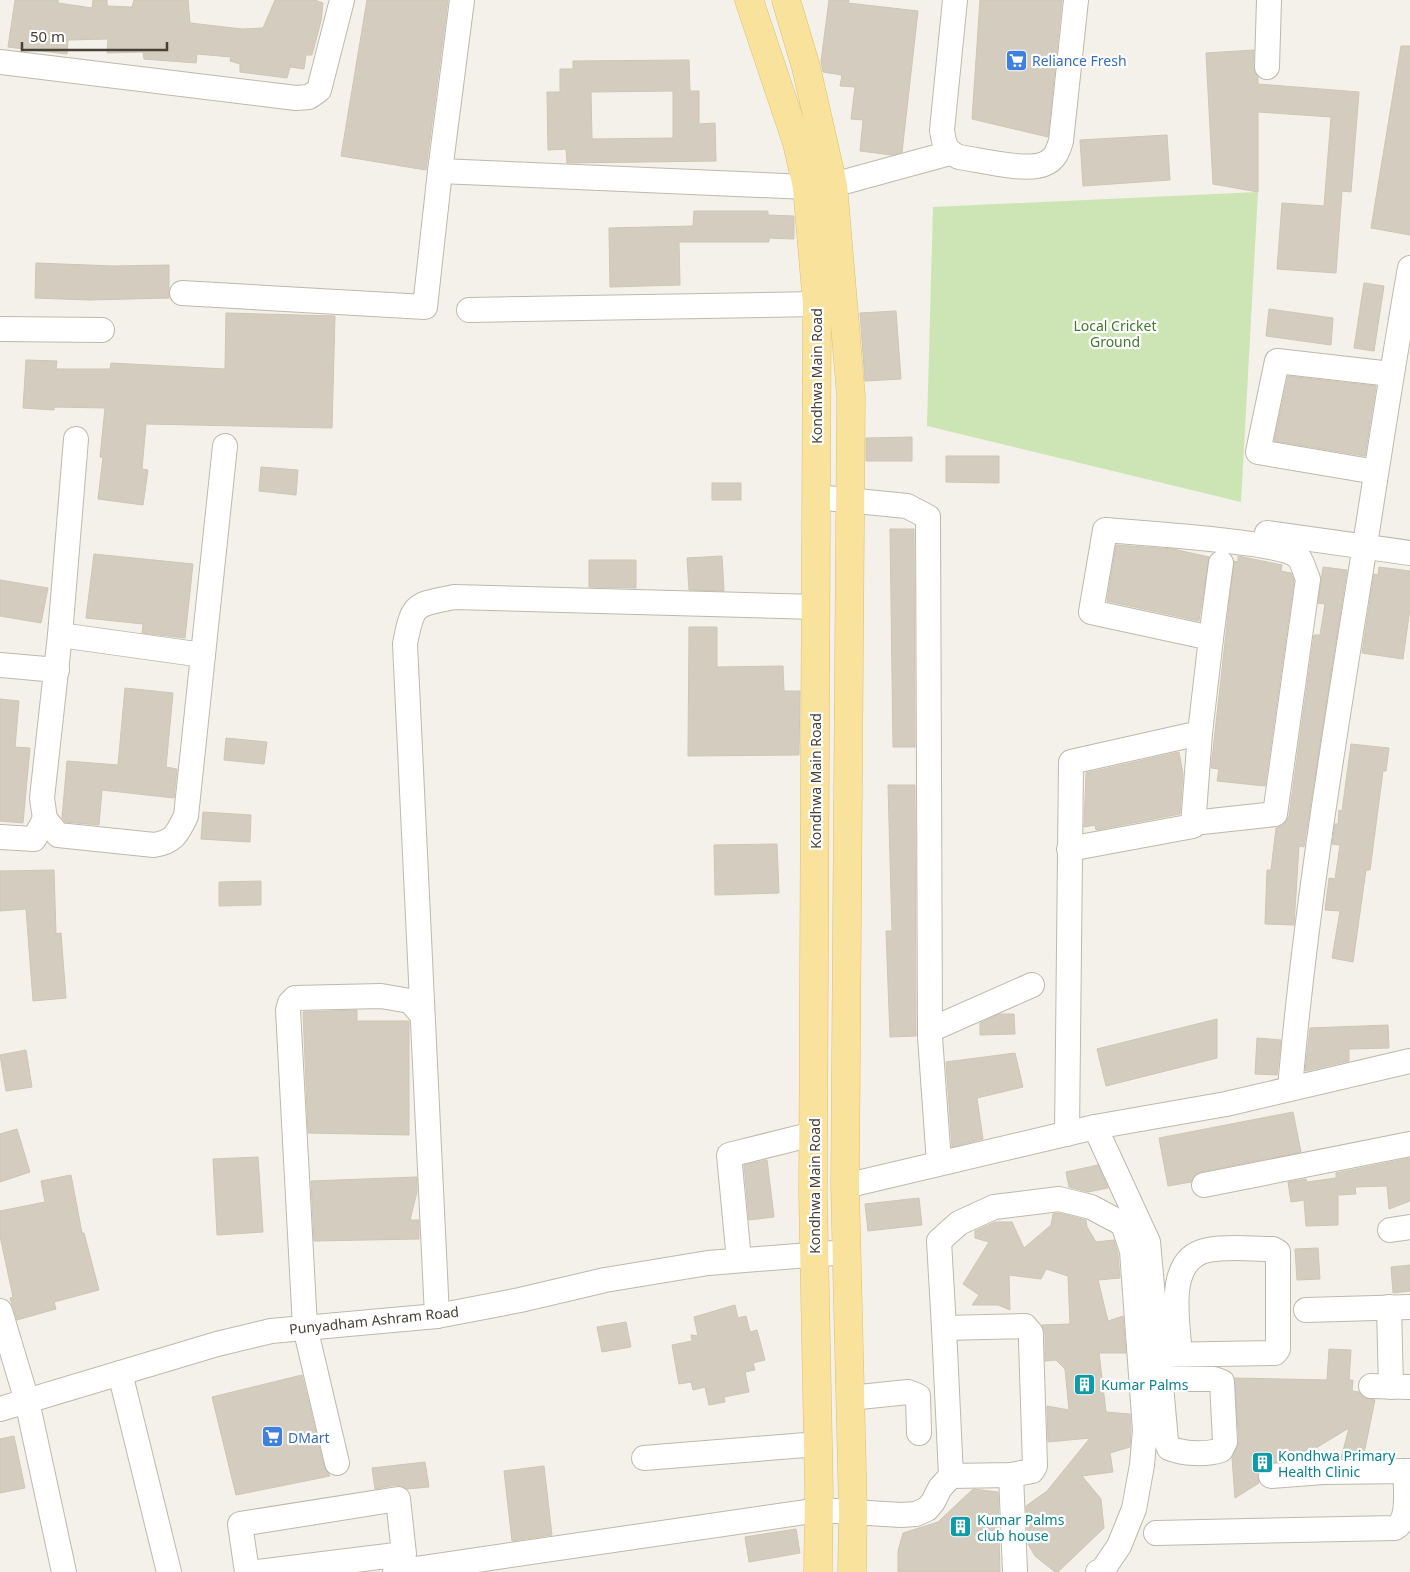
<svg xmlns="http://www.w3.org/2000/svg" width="1410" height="1572" font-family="'Noto Sans',sans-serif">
	<rect width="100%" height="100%" fill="#f3f1e9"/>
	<path fill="#cde5b4" d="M 1258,192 L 1241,502 L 927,426 L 933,207 Z"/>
	<g fill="#d4cdbf" stroke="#cfc5b2" fill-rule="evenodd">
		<path d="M 15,0 L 58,0 L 58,3 L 92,8 L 93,0 L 107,0 L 107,6 L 132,7 L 134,0 L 188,0 L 190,23 L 242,29 L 263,28 L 275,0 L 315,0 L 323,3 L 321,21 L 312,55 L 306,55 L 304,69 L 290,67 L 287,78 L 240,72 L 240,64 L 230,61 L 231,57 L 197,54 L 196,63 L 144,59 L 143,52 L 107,53 L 108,39 L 68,40 L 67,54 L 8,47 Z"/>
		<path d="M 367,0 L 448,0 L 426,170 L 341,156 Z"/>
		<path d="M 829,0 L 849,0 L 848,3 L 918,11 L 902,152 L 892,155 L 860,151 L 863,120 L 851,119 L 855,87 L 840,86 L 842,75 L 823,72 L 821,61 Z"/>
		<path d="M 980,0 L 1062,0 L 1048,137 L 972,119 Z"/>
		<path d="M 1401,46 L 1410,46 L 1410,235 L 1371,228 Z"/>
		<path d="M 1254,50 L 1253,67 L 1258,76 L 1258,84 L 1359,92 L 1351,192 L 1342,191 L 1336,273 L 1277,269 L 1282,203 L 1324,206 L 1331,117 L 1258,112 L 1258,192 L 1213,184 L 1206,53 Z"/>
		<path d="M 689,60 L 690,91 L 699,91 L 699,124 L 715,123 L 716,161 L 567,163 L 566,149 L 548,150 L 547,92 L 560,92 L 560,69 L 573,69 L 573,61 ZM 673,91 L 673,138 L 592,139 L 591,92 Z"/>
		<path d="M 1167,135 L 1170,180 L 1083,186 L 1080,140 Z"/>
		<path d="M 694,211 L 768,211 L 768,215 L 794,216 L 794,239 L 769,238 L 769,242 L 679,242 L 680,285 L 610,287 L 609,228 L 693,226 Z"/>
		<path d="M 36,263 L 113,266 L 169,265 L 169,298 L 89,300 L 35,298 Z"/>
		<path d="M 1364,283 L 1384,286 L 1374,351 L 1354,348 Z"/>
		<path d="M 1269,309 L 1333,318 L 1331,345 L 1266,336 Z"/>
		<path d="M 896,311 L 901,379 L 865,381 L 860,313 Z"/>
		<path d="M 226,313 L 335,316 L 332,428 L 146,424 L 142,469 L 148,470 L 143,505 L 98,499 L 103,457 L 100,457 L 105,408 L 54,407 L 54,410 L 23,408 L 26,360 L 57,361 L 56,369 L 110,369 L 111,363 L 225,369 Z"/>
		<path d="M 1288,376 L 1376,386 L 1365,456 L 1274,441 Z"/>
		<path d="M 912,437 L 912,461 L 866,461 L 866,438 Z"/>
		<path d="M 946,456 L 999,456 L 999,483 L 946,482 Z"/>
		<path d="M 261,467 L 298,470 L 296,495 L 259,491 Z"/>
		<rect x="712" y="483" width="29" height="17"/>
		<path d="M 890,529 L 914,529 L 915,747 L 893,747 Z"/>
		<path d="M 1116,545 L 1173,549 L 1209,557 L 1199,621 L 1107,601 Z"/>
		<path d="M 94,554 L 193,564 L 185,638 L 142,633 L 143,624 L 86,618 Z"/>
		<path d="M 722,556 L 724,591 L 689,590 L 687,558 Z"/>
		<path d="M 1238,556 L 1282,565 L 1281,571 L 1291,573 L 1294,581 L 1265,786 L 1217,781 L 1219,769 L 1211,768 L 1234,561 L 1238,562 Z"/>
		<path d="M 589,560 L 636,560 L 636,588 L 589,587 Z"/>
		<path d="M 1323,567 L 1347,570 L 1304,847 L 1299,846 L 1294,925 L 1265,924 L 1267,870 L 1271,870 L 1276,828 L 1283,825 L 1289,816 L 1314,635 L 1320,635 L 1325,604 L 1318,603 Z"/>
		<path d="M 1379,567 L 1410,571 L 1410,608 L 1403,659 L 1362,653 L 1374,574 L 1378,575 Z"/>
		<path d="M 0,580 L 48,588 L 41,623 L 0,616 Z"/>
		<path d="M 689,627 L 717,627 L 717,667 L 783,666 L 784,691 L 800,691 L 799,755 L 688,756 Z"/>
		<path d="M 125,688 L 173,693 L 166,767 L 177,769 L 174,798 L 102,790 L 99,825 L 65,822 L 62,818 L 67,761 L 118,765 Z"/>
		<path d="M 0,699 L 19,701 L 15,747 L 30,748 L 23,823 L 0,821 Z"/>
		<path d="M 226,738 L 267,742 L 264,764 L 224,760 Z"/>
		<path d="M 1351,744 L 1389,748 L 1386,771 L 1383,771 L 1370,870 L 1366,870 L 1353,962 L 1332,958 L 1340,911 L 1325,910 L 1329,878 L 1335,879 L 1340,845 L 1332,844 L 1335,824 L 1338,824 L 1339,810 L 1342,811 Z"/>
		<path d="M 1179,752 L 1183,774 L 1180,814 L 1096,830 L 1095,825 L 1084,827 L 1086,773 Z"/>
		<path d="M 888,785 L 915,785 L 916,1036 L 890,1037 L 886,931 L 892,931 Z"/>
		<path d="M 203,812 L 251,815 L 250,842 L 201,839 Z"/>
		<path d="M 777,844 L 779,893 L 715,895 L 714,845 Z"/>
		<path d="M 54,870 L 56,934 L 61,933 L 66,998 L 33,1001 L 26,909 L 0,911 L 0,871 Z"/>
		<path d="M 261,881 L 261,905 L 219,906 L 219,882 Z"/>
		<path d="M 357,1010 L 357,1021 L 409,1021 L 409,1135 L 308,1133 L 303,1012 Z"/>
		<path d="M 999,1014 L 1014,1014 L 1015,1034 L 980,1035 L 980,1023 Z"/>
		<path d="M 1217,1019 L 1217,1058 L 1106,1086 L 1097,1049 Z"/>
		<path d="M 1388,1025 L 1389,1048 L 1349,1049 L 1349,1061 L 1305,1071 L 1310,1028 Z"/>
		<path d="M 1257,1038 L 1281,1040 L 1277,1075 L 1255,1074 Z"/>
		<path d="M 26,1050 L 32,1087 L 6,1091 L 0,1055 Z"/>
		<path d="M 1015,1053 L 1023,1087 L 977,1098 L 983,1139 L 952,1147 L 946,1062 Z"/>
		<path d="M 1293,1112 L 1301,1152 L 1201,1172 L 1195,1175 L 1191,1182 L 1168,1186 L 1159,1138 Z"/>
		<path d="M 17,1129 L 30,1172 L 0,1182 L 0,1134 Z"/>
		<path d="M 258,1157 L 263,1232 L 217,1235 L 213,1159 Z"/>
		<path d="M 1410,1158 L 1410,1201 L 1389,1209 L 1387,1186 L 1355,1187 L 1356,1194 L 1338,1195 L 1338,1225 L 1306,1226 L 1304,1200 L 1291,1202 L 1288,1182 L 1306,1179 L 1307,1182 L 1336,1178 L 1336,1173 Z"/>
		<path d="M 767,1160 L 774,1217 L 749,1220 L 744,1165 Z"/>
		<path d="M 1098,1165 L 1108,1188 L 1088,1192 L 1069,1187 L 1066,1172 Z"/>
		<path d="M 71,1175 L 82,1233 L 84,1233 L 99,1290 L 54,1302 L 56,1309 L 17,1320 L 10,1298 L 13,1297 L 0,1236 L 0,1211 L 45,1202 L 41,1181 Z"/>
		<path d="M 417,1177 L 417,1192 L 410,1220 L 419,1220 L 419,1239 L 314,1241 L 311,1181 Z"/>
		<path d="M 919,1198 L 922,1225 L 868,1231 L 865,1204 Z"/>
		<path d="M 1059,1213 L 1086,1220 L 1087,1227 L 1096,1242 L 1114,1240 L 1118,1254 L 1120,1278 L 1098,1280 L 1108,1321 L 1123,1316 L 1126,1353 L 1099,1353 L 1106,1412 L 1130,1414 L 1131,1430 L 1130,1447 L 1110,1453 L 1113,1472 L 1082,1476 L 1101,1499 L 1104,1528 L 1058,1572 L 1055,1572 L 1035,1556 L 1028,1544 L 1026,1506 L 1047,1491 L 1090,1438 L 1048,1442 L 1047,1406 L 1069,1410 L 1065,1369 L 1056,1360 L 1045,1361 L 1045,1333 L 1042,1325 L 1070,1324 L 1068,1276 L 1046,1269 L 1041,1279 L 1009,1275 L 1010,1310 L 998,1305 L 972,1305 L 979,1295 L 963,1284 L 989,1242 L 975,1238 L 975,1231 L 995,1222 L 1012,1222 L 1024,1248 L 1051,1225 L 1053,1214 Z"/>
		<path d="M 1318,1248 L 1320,1279 L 1297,1280 L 1295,1249 Z"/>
		<path d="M 1410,1265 L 1410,1291 L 1393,1293 L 1391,1267 Z"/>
		<path d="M 735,1305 L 738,1318 L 746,1316 L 750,1332 L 757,1330 L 765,1360 L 753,1363 L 755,1370 L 745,1372 L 749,1392 L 724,1397 L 725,1402 L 709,1405 L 705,1387 L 693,1390 L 691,1382 L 679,1384 L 672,1345 L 692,1341 L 691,1335 L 698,1336 L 694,1317 Z"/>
		<path d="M 626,1322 L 631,1347 L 602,1352 L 597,1327 Z"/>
		<path d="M 1329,1349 L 1351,1350 L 1349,1380 L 1353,1380 L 1352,1391 L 1359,1392 L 1364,1398 L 1375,1400 L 1363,1458 L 1341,1458 L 1349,1428 L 1296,1460 L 1264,1464 L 1258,1471 L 1259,1483 L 1235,1498 L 1232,1458 L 1239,1441 L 1234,1378 L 1327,1380 Z"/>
		<path d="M 302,1375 L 324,1466 L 330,1476 L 236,1495 L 212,1397 Z"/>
		<path d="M 14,1436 L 25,1488 L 0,1493 L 0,1439 Z"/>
		<path d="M 425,1462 L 429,1487 L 407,1489 L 396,1485 L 375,1489 L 372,1468 Z"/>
		<path d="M 544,1466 L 552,1535 L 512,1541 L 504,1471 Z"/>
		<path d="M 973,1489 L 998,1492 L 1000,1572 L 898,1572 L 898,1551 L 903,1533 L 938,1522 Z"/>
		<path d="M 796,1529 L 800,1553 L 749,1562 L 745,1537 Z"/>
	</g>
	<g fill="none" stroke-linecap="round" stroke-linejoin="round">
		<defs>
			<g id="minor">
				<path d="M 955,0 L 942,130 C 944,144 945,151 959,157 C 980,160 1026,172 1044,164 C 1055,160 1058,151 1061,141 L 1076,0"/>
				<path d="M 0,62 L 296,98 L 309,97 L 319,90 L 342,0"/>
				<path d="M 1267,67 L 1269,0"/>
				<path d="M 440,171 L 807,187 L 833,185 L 950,153"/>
				<path d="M 182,293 L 425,307 L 440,171 L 462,0"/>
				<path d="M 469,310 L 817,304"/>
				<path d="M 0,329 L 102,330"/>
				<path d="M 76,439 L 60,635 L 42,798 L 45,819 L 58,835 L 154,845 C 174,842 177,834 186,816 L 225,446"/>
				<path d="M 1376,472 L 1258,452 L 1277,361 L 1391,374"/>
				<path d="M 816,497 L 907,506 L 928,517 L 930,1037 L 939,1163"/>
				<path d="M 1267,533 L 1410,553"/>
				<path d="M 60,635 L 203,655"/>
				<path d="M 1211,638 L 1221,563"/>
				<path d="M 0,665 L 57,670"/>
				<path d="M 0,837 L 34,839 L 45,819"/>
				<path d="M 1069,849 L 1193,826 L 1200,733"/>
				<path d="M 930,1030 L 1032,985"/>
				<path d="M 1290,1088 C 1304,925 1330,763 1356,601 C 1374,490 1390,379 1410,268"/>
				<path d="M 1095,1127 L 1148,1242 L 1166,1441 L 1169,1448 C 1183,1454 1206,1455 1221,1450 L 1225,1442 L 1222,1382 L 1214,1379 L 1161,1379"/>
				<path d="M 1067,1134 L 1071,762 L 1200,733 L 1211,638 L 1091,612 L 1105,530 C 1135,533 1284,541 1299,558 C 1303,563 1305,573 1308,579 L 1275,814 L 1193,823"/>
				<path d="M 1204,1185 L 1410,1144"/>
				<path d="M 845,1186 L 1095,1127 L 1226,1104 L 1410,1061"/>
				<path d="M 1390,1230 L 1410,1227"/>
				<path d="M 739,1260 L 729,1155 L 813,1134"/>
				<path d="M 1389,1307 L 1391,1387"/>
				<path d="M 1306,1310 L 1410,1307"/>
				<path d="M 0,1311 L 27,1401 L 64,1572"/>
				<path d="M 437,1316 L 405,644 C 413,603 414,605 454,597 L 816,607"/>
				<path d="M 944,1328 L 939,1241 L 959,1223 L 994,1207 L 1059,1199 L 1091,1207 L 1123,1224 L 1132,1251 L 1145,1430 L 1142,1465 L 1134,1509 L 1119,1546 L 1102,1571 L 1098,1572"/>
				<path d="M 1159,1355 L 1275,1353 L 1278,1349 L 1278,1252 L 1273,1249 C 1252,1249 1228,1246 1208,1250 C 1164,1258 1178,1324 1180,1354"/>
				<path d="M 120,1373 L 169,1572"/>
				<path d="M 1371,1386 L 1410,1387"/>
				<path d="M 850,1398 L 908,1392 L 918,1396 L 919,1433"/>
				<path d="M 0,1409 L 217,1344 L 271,1331 L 437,1316 L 520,1300 L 605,1280 L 708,1263 L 847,1252"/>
				<path d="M 644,1458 L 818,1444"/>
				<path d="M 337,1463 L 305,1327 L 288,1010 L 290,1003 L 295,998 L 381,996 L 410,1001 L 422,1015"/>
				<path d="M 1011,1475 L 1015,1572"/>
				<path d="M 1271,1476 L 1323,1472 L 1410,1471"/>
				<path d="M 1156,1533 L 1395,1528 C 1410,1520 1406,1489 1405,1471"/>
				<path d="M 247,1572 L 240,1524 L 398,1499 L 404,1554 L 258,1572"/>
				<path d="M 395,1572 L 819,1510 L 901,1515 L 916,1514 L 927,1509 L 933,1502 L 940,1488 L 951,1476 L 1011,1475 L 1032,1471 L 1035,1466 L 1031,1341 L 1031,1333 L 1025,1326 L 944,1328 L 951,1476"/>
			</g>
			<g id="major">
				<path d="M 749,0 L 797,143 L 807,187 L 817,304 L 813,1194 L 819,1492 L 818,1572"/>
				<path d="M 786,0 L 806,67 L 833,185 L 851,396 L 845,1186 L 853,1512 L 852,1572"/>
			</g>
		</defs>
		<use href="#minor" stroke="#beb9ac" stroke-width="26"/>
		<use href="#major" stroke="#ddc06d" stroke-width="29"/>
		<use href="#minor" stroke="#fff" stroke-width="24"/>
		<use href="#major" stroke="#f9e29c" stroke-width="28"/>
	</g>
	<defs>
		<symbol id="supermarket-square" viewBox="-11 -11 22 22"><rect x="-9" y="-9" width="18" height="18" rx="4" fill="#3f7fe0" stroke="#fff"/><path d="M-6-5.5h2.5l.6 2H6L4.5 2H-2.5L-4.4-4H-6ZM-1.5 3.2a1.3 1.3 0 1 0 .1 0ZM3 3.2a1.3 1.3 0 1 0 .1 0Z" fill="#fff"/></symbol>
		<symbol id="building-square" viewBox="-11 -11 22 22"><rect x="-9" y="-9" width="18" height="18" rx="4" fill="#0f9aa8" stroke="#fff"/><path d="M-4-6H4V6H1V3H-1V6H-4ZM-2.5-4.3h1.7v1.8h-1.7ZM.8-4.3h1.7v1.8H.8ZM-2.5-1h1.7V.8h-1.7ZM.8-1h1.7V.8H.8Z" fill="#fff"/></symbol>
	</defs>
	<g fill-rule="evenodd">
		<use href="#supermarket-square" x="1004" y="48" width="25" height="25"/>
		<use href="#building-square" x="1072" y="1372" width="25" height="25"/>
		<use href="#supermarket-square" x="260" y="1424" width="25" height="25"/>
		<use href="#building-square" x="1250" y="1450" width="25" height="25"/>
		<use href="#building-square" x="948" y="1514" width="25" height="25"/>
	</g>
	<g text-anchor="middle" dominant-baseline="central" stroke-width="4.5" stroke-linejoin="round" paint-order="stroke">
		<g font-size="14" fill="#366cbe" stroke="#fff" text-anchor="start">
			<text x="1032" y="60">Reliance Fresh</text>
			<text x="288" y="1437">DMart</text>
		</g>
		<g font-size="14" fill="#46762d" stroke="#fff">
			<text x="1115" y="325">Local Cricket<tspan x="1115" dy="16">Ground</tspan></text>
		</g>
		<g font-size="14" fill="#474137" stroke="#fff">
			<text transform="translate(816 376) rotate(-90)">Kondhwa Main Road</text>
			<text transform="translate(815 781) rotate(-90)">Kondhwa Main Road</text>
			<text transform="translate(814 1186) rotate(-90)">Kondhwa Main Road</text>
			<text transform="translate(374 1320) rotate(-6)">Punyadham Ashram Road</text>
		</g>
		<g font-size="14" fill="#0d838f" stroke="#fff" text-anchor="start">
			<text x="1101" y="1384">Kumar Palms</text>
			<text x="1278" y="1455">Kondhwa Primary<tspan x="1278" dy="16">Health Clinic</tspan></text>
			<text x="977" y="1519">Kumar Palms<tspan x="977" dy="16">club house</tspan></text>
		</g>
	</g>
	<path d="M22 42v8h145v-8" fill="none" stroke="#474137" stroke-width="2.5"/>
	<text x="30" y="42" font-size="15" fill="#474137" stroke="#ffffff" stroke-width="4" paint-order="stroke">50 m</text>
</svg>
